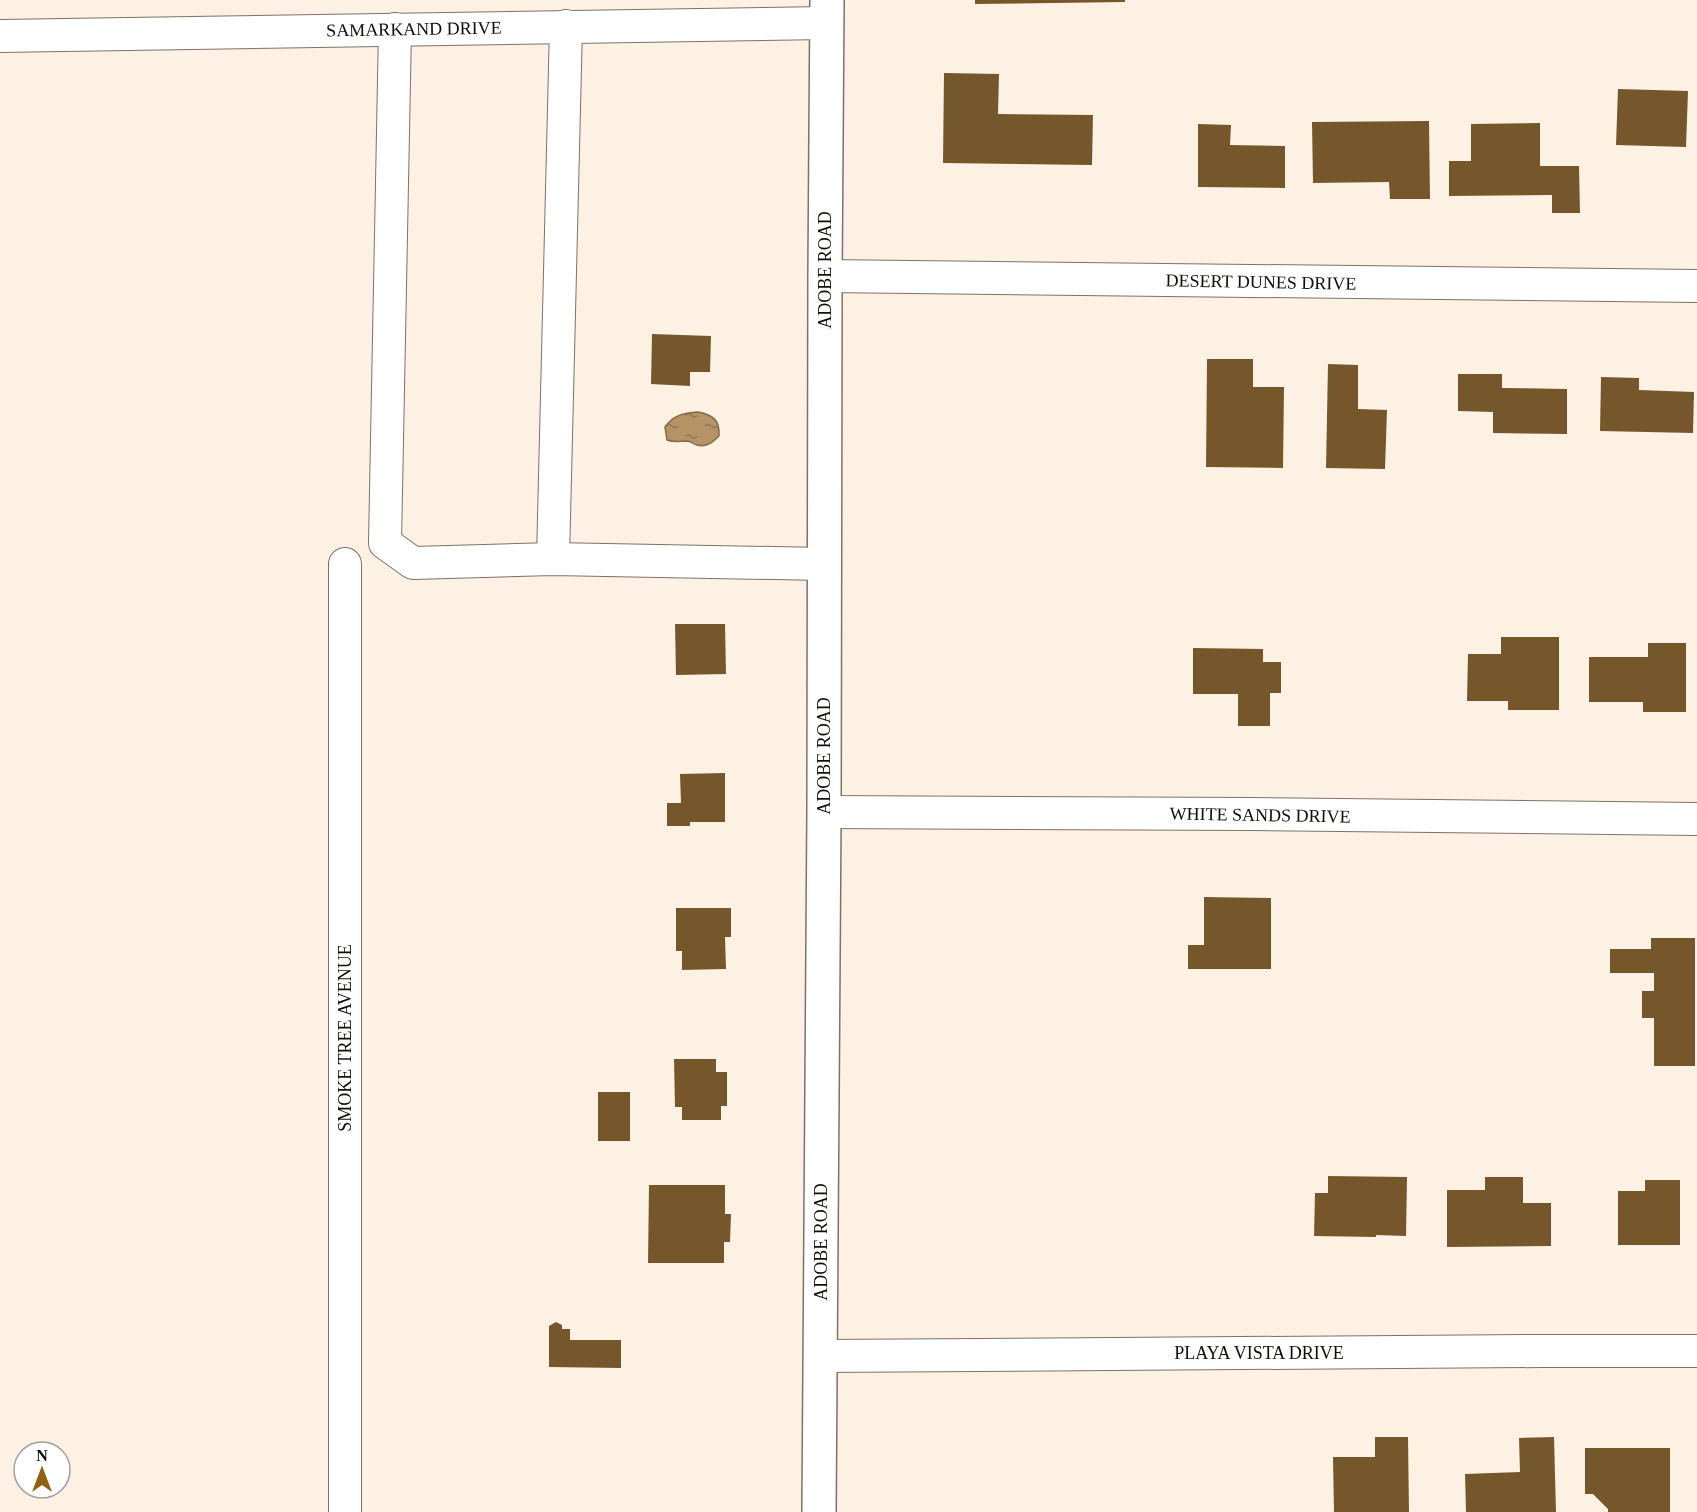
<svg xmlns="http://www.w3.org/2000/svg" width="1697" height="1512" font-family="Georgia,serif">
	<defs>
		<pattern id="water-ripples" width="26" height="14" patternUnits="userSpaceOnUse" patternTransform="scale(1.5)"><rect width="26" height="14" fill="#b59366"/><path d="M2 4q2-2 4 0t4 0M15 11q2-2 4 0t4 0" fill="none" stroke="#927652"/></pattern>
	</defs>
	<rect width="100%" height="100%" fill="#fdf1e3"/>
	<path fill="url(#water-ripples)" stroke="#846b4a" stroke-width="1.5" d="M 698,412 C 713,415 720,420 719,436 C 713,442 706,448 697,445 C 690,443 694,442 687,441 C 679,441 675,443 667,440 L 665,427 C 673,415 684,413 698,412 Z"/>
	<g fill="#76572c">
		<path d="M 975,0 L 1125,0 L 1125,2 L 975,4 Z"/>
		<path d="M 944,73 L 999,74 L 998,114 L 1093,115 L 1092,165 L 943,163 Z"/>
		<path d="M 1618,89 L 1688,91 L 1686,147 L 1616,145 Z"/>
		<path d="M 1429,121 L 1430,199 L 1390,199 L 1389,182 L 1313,183 L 1312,122 Z"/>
		<path d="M 1540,123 L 1540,166 L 1579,166 L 1580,213 L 1552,213 L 1552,195 L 1449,196 L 1449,161 L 1471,161 L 1471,124 Z"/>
		<path d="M 1198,124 L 1231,125 L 1230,145 L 1285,146 L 1285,188 L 1198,187 Z"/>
		<path d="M 652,334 L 711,336 L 710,372 L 690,372 L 690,386 L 651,384 Z"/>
		<path d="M 1207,359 L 1253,359 L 1253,387 L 1284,387 L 1283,468 L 1206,467 Z"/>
		<path d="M 1328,364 L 1358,365 L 1358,409 L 1387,410 L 1385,469 L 1326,468 Z"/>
		<path d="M 1458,374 L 1502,374 L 1502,388 L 1567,389 L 1567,434 L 1493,433 L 1493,412 L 1458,411 Z"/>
		<path d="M 1601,377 L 1639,378 L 1639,390 L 1694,392 L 1693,433 L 1600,431 Z"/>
		<path d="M 675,624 L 725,624 L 726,674 L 676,675 Z"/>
		<path d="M 1501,637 L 1559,637 L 1559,710 L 1508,710 L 1508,701 L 1467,701 L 1468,654 L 1501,654 Z"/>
		<path d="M 1648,643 L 1686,643 L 1686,712 L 1643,712 L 1643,702 L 1589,702 L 1589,657 L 1648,657 Z"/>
		<path d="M 1193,648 L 1263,649 L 1263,662 L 1281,662 L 1281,693 L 1270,693 L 1270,726 L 1238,726 L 1238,694 L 1193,694 Z"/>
		<path d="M 725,773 L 725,822 L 690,822 L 690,826 L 667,826 L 667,803 L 681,803 L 680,774 Z"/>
		<path d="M 1204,897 L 1271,898 L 1271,969 L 1188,969 L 1188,945 L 1204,945 Z"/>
		<path d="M 676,908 L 731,908 L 731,937 L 725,937 L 726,969 L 682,970 L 682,951 L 676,951 Z"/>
		<path d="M 1651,938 L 1695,938 L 1695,1066 L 1654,1066 L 1654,1018 L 1642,1018 L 1642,991 L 1654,991 L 1654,973 L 1610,973 L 1610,949 L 1651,949 Z"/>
		<path d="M 674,1059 L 716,1059 L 716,1072 L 727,1072 L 727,1106 L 721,1106 L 721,1120 L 682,1120 L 682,1107 L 675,1107 Z"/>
		<rect x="598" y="1092" width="32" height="49"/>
		<path d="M 1328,1176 L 1407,1177 L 1406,1236 L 1376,1235 L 1376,1237 L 1314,1236 L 1315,1193 L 1328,1193 Z"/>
		<path d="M 1485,1177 L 1523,1177 L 1523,1203 L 1551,1203 L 1551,1246 L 1447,1247 L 1447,1190 L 1485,1190 Z"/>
		<path d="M 1645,1180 L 1680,1180 L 1680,1245 L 1618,1245 L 1618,1191 L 1645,1191 Z"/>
		<path d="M 649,1185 L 725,1185 L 725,1214 L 731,1214 L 730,1242 L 724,1242 L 724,1263 L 648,1263 Z"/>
		<path d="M 556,1322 L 562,1325 L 562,1329 L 570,1329 L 570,1340 L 621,1340 L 621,1368 L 549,1367 L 549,1326 Z"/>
		<path d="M 1375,1437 L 1408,1437 L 1409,1512 L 1334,1512 L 1333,1457 L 1375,1457 Z"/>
		<path d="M 1554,1437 L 1556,1512 L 1466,1512 L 1465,1474 L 1520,1472 L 1519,1438 Z"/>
		<path d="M 1585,1448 L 1670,1448 L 1670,1512 L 1608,1512 L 1608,1509 L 1593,1494 L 1585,1494 Z"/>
	</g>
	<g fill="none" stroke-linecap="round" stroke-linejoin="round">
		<defs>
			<g id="street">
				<path d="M 395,29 L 385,543 L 413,563 L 553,559 L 824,564"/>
				<path d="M 0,36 L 827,23"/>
				<path d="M 825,276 L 1697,286"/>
				<path d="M 553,559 L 566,26"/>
				<path d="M 345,564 L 345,1512"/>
				<path d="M 824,812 L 1252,814 L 1697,819"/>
				<path d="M 820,1356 L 1542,1351 L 1697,1351"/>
			</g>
			<path id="primary" d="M 819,1512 L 824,812 L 825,276 L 827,0"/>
		</defs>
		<use href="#street" stroke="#7d7266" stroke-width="34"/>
		<use href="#primary" stroke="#7d7266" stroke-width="36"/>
		<use href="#street" stroke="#fff" stroke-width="32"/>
		<use href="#primary" stroke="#fff" stroke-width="33"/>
	</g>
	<g text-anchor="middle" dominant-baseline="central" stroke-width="6" stroke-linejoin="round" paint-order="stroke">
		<g font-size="18" fill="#110e09" stroke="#fff">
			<text transform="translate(414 29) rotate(-1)">SAMARKAND DRIVE</text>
			<text transform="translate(825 270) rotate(-90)">ADOBE ROAD</text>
			<text transform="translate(1261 282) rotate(1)">DESERT DUNES DRIVE</text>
			<text transform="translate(824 756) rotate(-90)">ADOBE ROAD</text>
			<text transform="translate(1260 815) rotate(1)">WHITE SANDS DRIVE</text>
			<text transform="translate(345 1038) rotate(-90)">SMOKE TREE AVENUE</text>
			<text transform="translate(821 1242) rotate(-90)">ADOBE ROAD</text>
			<text x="1259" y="1353">PLAYA VISTA DRIVE</text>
		</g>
	</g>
	<g transform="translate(42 1470)"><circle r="28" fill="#ffffff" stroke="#a09f9d" stroke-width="1.5"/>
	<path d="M0-4.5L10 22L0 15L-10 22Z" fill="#91610f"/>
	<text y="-9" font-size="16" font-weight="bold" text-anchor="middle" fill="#110e09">N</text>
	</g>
</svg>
